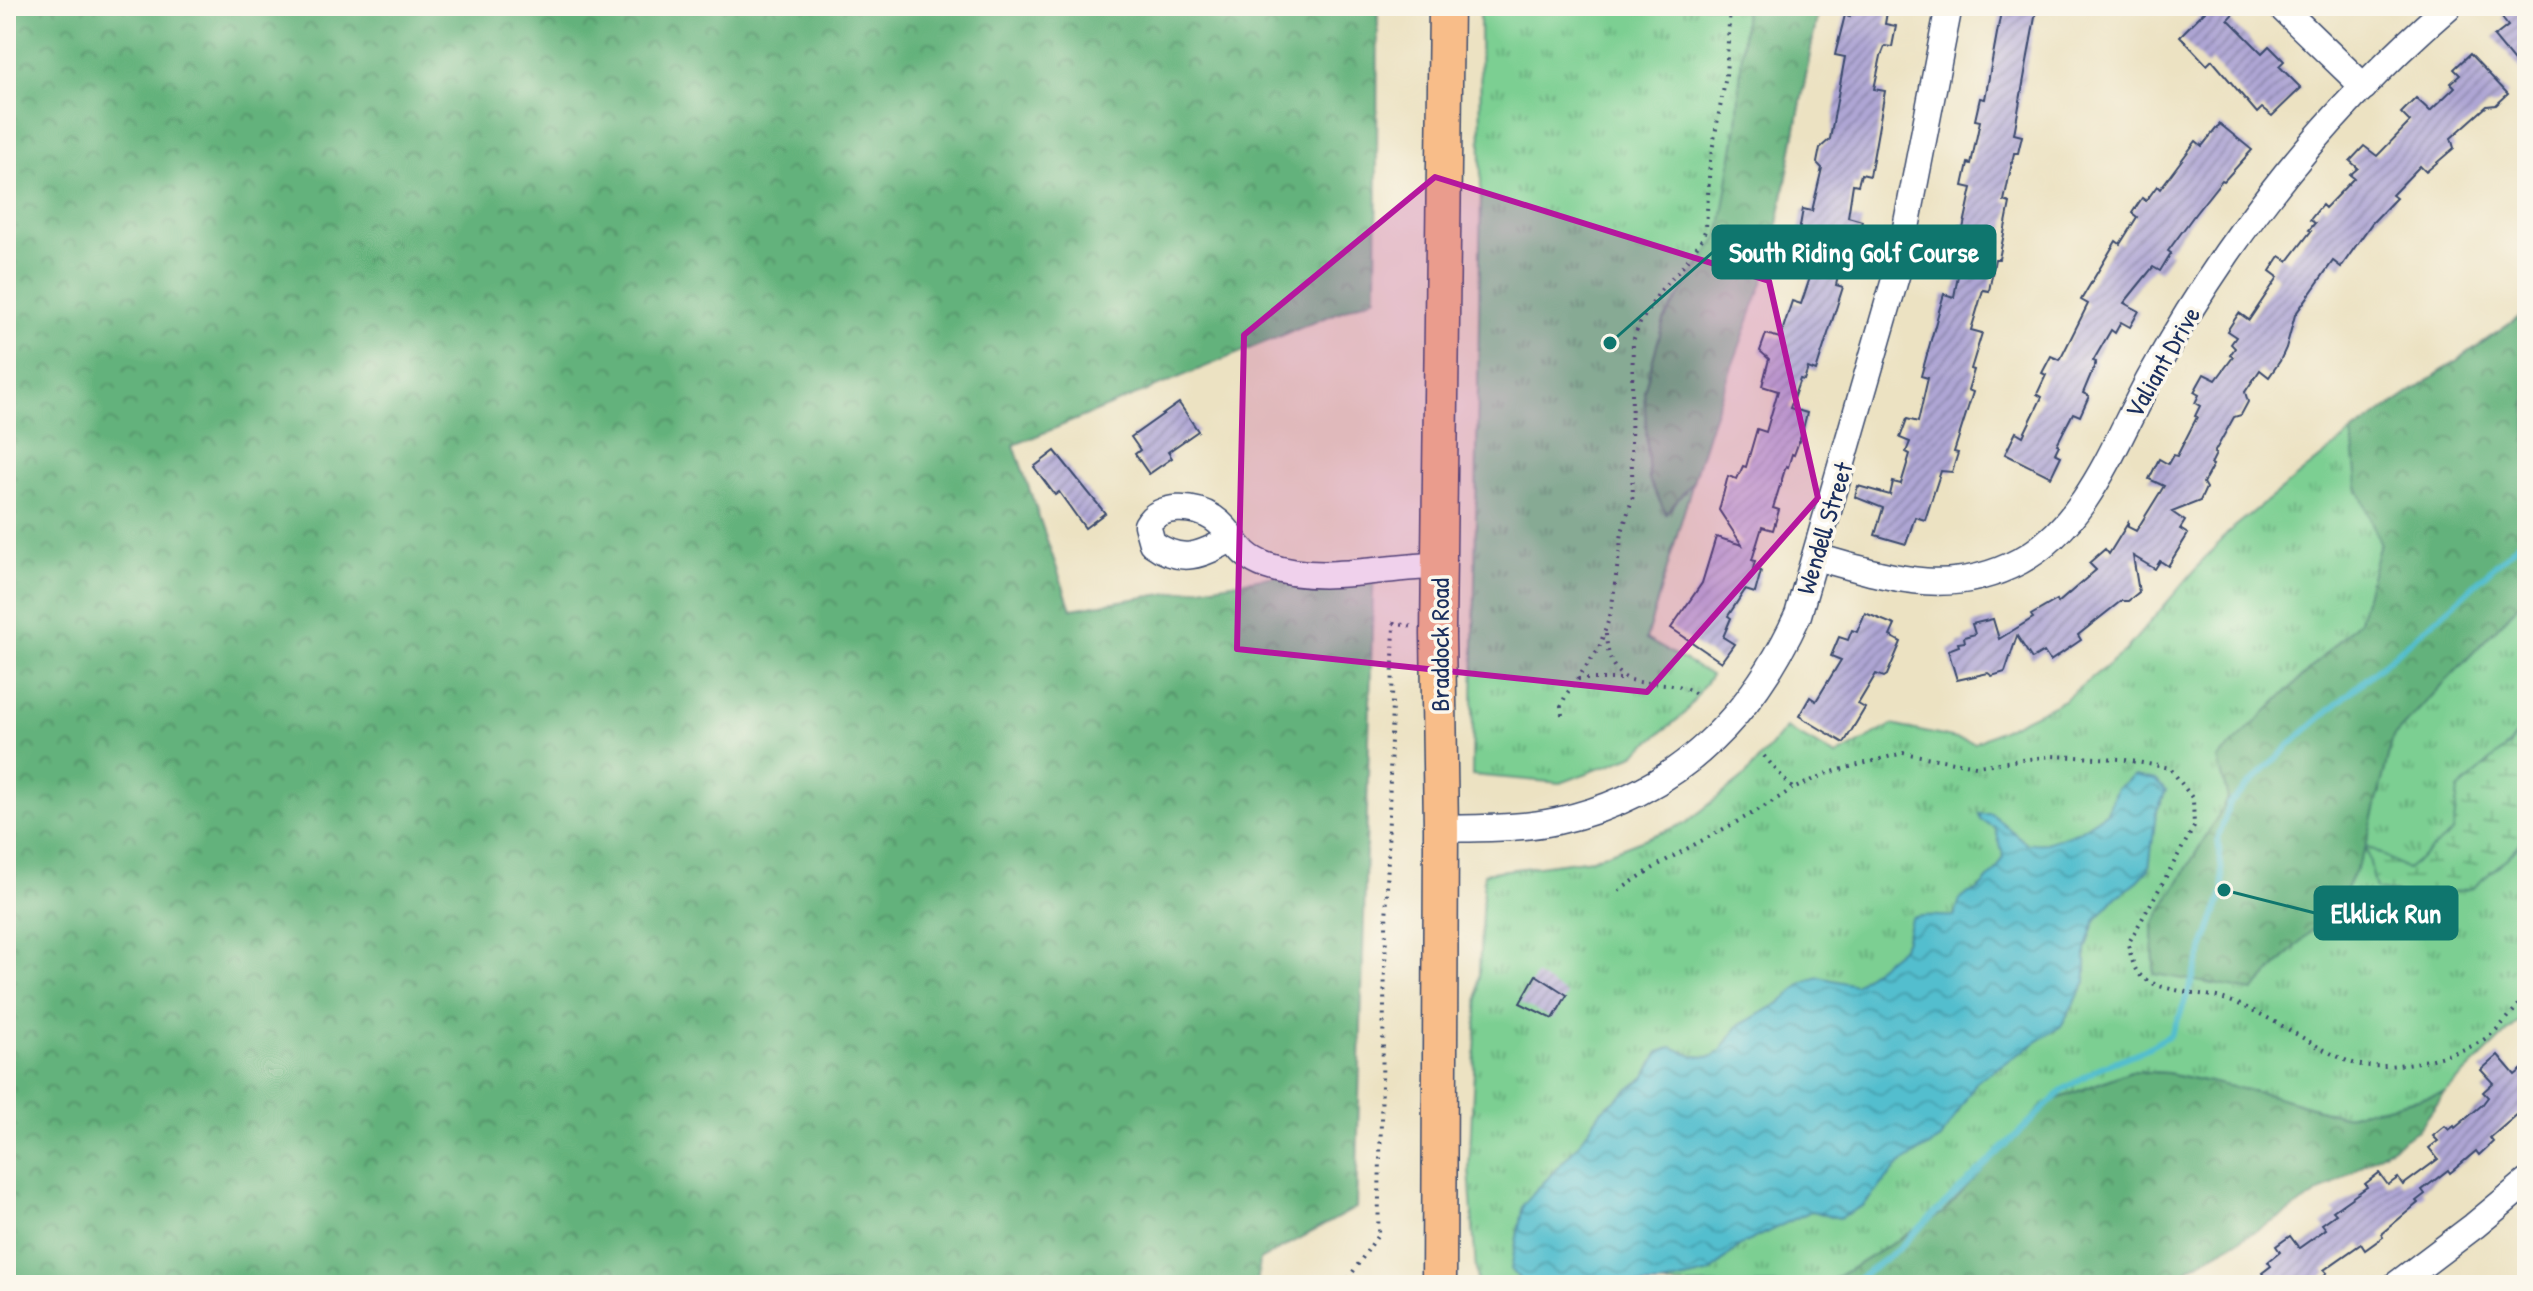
<svg xmlns="http://www.w3.org/2000/svg" width="2533" height="1291" font-family="'Patrick Hand',sans-serif">
	<defs>
		<pattern id="grass-tufts" width="24" height="20" patternUnits="userSpaceOnUse" patternTransform="scale(2)"><rect width="24" height="20" fill="#7bcf92"/><path d="M3 7l-1-3M5 7V3M7 7l1-3M15 17l-1-3M17 17v-4M19 17l1-3" fill="none" stroke="#64a87a"/></pattern>
		<pattern id="forest-crowns" width="20" height="18" patternUnits="userSpaceOnUse" patternTransform="scale(2)"><rect width="20" height="18" fill="#64b27c"/><path d="M2 6a3 3 0 1 1 6 0M12 15a3 3 0 1 1 6 0" fill="none" stroke="#529169"/></pattern>
		<pattern id="wetland-marsh" width="20" height="14" patternUnits="userSpaceOnUse" patternTransform="scale(2)"><rect width="20" height="14" fill="#7bcf92"/><path d="M1 5h8M5 5V1M11 12h8M15 12V8" fill="none" stroke="#64a87a"/></pattern>
		<pattern id="water-waves" width="16" height="10" patternUnits="userSpaceOnUse" patternTransform="scale(2)"><rect width="16" height="10" fill="#53bece"/><path d="M0 5q4-4 8 0t8 0" fill="none" stroke="#449baa"/></pattern>
		<pattern id="building-hatch" width="6" height="6" patternUnits="userSpaceOnUse" patternTransform="scale(2)"><rect width="6" height="6" fill="#afa6d4"/><path d="M-1 1l2-2M0 6l6-6M5 7l2-2" fill="none" stroke="#8e88af"/></pattern>
	</defs>
	<rect width="100%" height="100%" fill="#fbf7ec"/>
	<filter id="ink" filterUnits="userSpaceOnUse"><feTurbulence type="fractalNoise" baseFrequency=".0125" numOctaves="2"/><feDisplacementMap in="SourceGraphic" scale="16" xChannelSelector="R" yChannelSelector="G"/><feConvolveMatrix kernelMatrix="1 2 1 2 8 2 1 2 1" color-interpolation-filters="sRGB"/></filter>
	<filter id="wash" filterUnits="userSpaceOnUse"><feTurbulence type="fractalNoise" baseFrequency=".006" numOctaves="4" result="noise"/><feDisplacementMap in="SourceGraphic" scale="32" xChannelSelector="R" yChannelSelector="G"/><feGaussianBlur stdDeviation="1.8" result="paint"/><feColorMatrix in="noise" values="0 0 0 0 0 0 0 0 0 0 0 0 0 0 0 0 0 1.4 0 .05"/><feComposite in="paint" operator="in"/></filter>
	<g filter="url(#wash)">
		<rect width="100%" height="100%" fill="#ece2c2"/>
		<g fill="url(#grass-tufts)" stroke="#4b7f78" stroke-width="2">
			<path d="M 1480,6 L 1819,6 L 1771,261 L 1710,424 L 1646,639 L 1711,675 L 1684,714 L 1632,756 L 1561,783 L 1472,775 L 1481,190 Z"/>
			<path d="M 2527,312 L 2527,1013 L 2445,1093 L 2342,1116 L 2270,1095 L 2167,1073 L 2131,1071 L 2044,1104 L 1944,1212 L 1824,1285 L 1477,1285 L 1469,1170 L 1484,873 L 1592,859 L 1686,823 L 1745,776 L 1786,728 L 1836,756 L 1892,725 L 1975,743 L 2064,700 L 2125,651 L 2227,533 L 2352,433 Z"/>
		</g>
		<g fill="url(#forest-crowns)" stroke="#40706d" stroke-width="2">
			<path d="M 6,6 L 1378,6 L 1376,297 L 1014,445 L 1071,609 L 1374,560 L 1356,1208 L 1260,1260 L 1257,1285 L 6,1285 Z"/>
			<path d="M 1745,6 L 1819,6 L 1771,261 L 1711,424 L 1693,481 L 1666,514 L 1649,480 L 1644,391 L 1664,320 L 1720,234 L 1737,125 Z"/>
			<path d="M 2527,312 L 2527,596 L 2393,737 L 2365,850 L 2340,901 L 2253,991 L 2154,974 L 2153,925 L 2228,799 L 2218,759 L 2359,621 L 2380,543 L 2357,486 L 2352,433 Z"/>
			<path d="M 2131,1071 L 2167,1073 L 2270,1095 L 2342,1116 L 2445,1093 L 2418,1130 L 2281,1217 L 2190,1267 L 2176,1285 L 1824,1285 L 1944,1212 L 2044,1104 Z"/>
		</g>
		<path fill="url(#wetland-marsh)" stroke="#4b7f78" stroke-width="2" d="M 2527,719 L 2527,836 L 2507,858 L 2473,888 L 2424,898 L 2376,890 L 2366,845 L 2407,869 L 2453,832 L 2458,790 L 2510,744 Z"/>
		<path fill="url(#water-waves)" stroke="#377696" stroke-width="2" d="M 2134,776 L 2155,780 L 2166,791 L 2156,813 L 2149,869 L 2134,885 L 2117,896 L 2096,919 L 2086,950 L 2086,982 L 2061,1026 L 1977,1081 L 1941,1139 L 1900,1164 L 1863,1206 L 1839,1218 L 1811,1211 L 1740,1245 L 1710,1273 L 1658,1285 L 1524,1285 L 1511,1269 L 1523,1205 L 1579,1144 L 1601,1111 L 1646,1076 L 1659,1052 L 1672,1047 L 1693,1056 L 1711,1057 L 1721,1051 L 1738,1026 L 1780,1003 L 1804,982 L 1819,977 L 1855,985 L 1900,949 L 1905,942 L 1911,919 C 1923,913 1940,917 1954,916 L 1960,900 L 1969,893 L 1977,891 L 1995,872 L 2004,857 L 1995,828 L 1981,820 L 1979,814 L 1992,814 L 2027,844 L 2046,843 L 2077,832 L 2107,812 L 2117,788 Z"/>
		<g fill="none" stroke-linecap="round" stroke-linejoin="round">
			<path stroke="#53bece" stroke-width="6" d="M 1850,1285 L 1897,1250 L 2064,1089 L 2099,1068 L 2144,1050 L 2170,1035 L 2180,1015 L 2224,890 L 2218,839 L 2230,803 L 2304,732 L 2455,603 L 2527,535"/>
		</g>
		<g id="blocks">
			<g fill="url(#building-hatch)">
				<path d="M 1852,6 L 1888,6 L 1885,24 L 1896,26 L 1892,47 L 1885,46 L 1881,56 L 1874,89 L 1885,91 L 1870,176 L 1861,174 L 1858,185 L 1853,184 L 1848,217 L 1862,221 L 1857,241 L 1847,238 L 1836,285 L 1843,287 L 1816,371 L 1808,368 L 1804,380 L 1800,379 L 1790,408 L 1807,413 L 1802,433 L 1794,455 L 1792,454 L 1788,467 L 1786,466 L 1773,508 L 1779,510 L 1773,530 L 1762,527 L 1752,560 L 1755,561 L 1753,569 L 1761,571 L 1755,593 L 1745,590 L 1728,616 L 1731,618 L 1723,637 L 1734,644 L 1721,662 L 1671,628 L 1702,583 L 1716,537 L 1742,545 L 1719,510 L 1728,476 L 1737,479 L 1743,466 L 1746,467 L 1757,429 L 1766,432 L 1778,391 L 1762,386 L 1769,359 L 1760,351 L 1766,334 L 1780,338 L 1792,301 L 1801,304 L 1815,263 L 1804,260 L 1805,245 L 1797,243 L 1803,209 L 1812,211 L 1822,168 L 1817,163 L 1820,148 L 1830,139 L 1845,57 L 1835,55 L 1845,15 L 1850,16 Z"/>
				<path d="M 2002,6 L 2037,6 L 2014,134 L 2022,136 L 2018,153 L 2014,153 L 2004,201 L 2010,203 L 1999,259 L 1995,259 L 1989,291 L 1983,290 L 1971,330 L 1982,333 L 1971,369 L 1974,370 L 1968,390 L 1973,392 L 1954,452 L 1958,453 L 1952,472 L 1941,471 L 1925,520 L 1915,517 L 1906,544 L 1875,535 L 1883,508 L 1855,497 L 1858,486 L 1890,495 L 1893,482 L 1901,484 L 1910,454 L 1906,452 L 1910,442 L 1900,438 L 1907,419 L 1918,422 L 1928,378 L 1921,376 L 1939,311 L 1944,294 L 1954,297 L 1962,254 L 1951,252 L 1956,228 L 1963,229 L 1972,188 L 1963,186 L 1968,163 L 1971,164 L 1980,121 L 1975,120 L 1980,98 L 1985,99 Z"/>
				<path d="M 2210,6 L 2240,6 L 2228,19 L 2262,53 L 2269,46 L 2284,61 L 2279,66 L 2301,88 L 2272,116 L 2262,108 L 2257,113 L 2212,60 L 2207,65 L 2180,36 Z"/>
				<path d="M 2517,6 L 2521,6 L 2527,13 L 2527,77 L 2494,37 L 2508,26 L 2502,18 Z"/>
				<path d="M 2470,54 L 2508,94 L 2496,105 L 2487,106 L 2451,138 L 2454,148 L 2426,172 L 2420,166 L 2392,195 L 2396,198 L 2372,223 L 2341,267 L 2333,261 L 2295,315 L 2286,348 L 2280,361 L 2269,377 L 2260,370 L 2245,392 L 2248,402 L 2241,415 L 2234,417 L 2214,453 L 2216,454 L 2211,464 L 2213,465 L 2203,483 L 2206,488 L 2200,501 L 2172,512 L 2185,521 L 2180,529 L 2188,534 L 2168,566 L 2160,561 L 2155,569 L 2133,556 L 2139,592 L 2128,601 L 2121,601 L 2078,635 L 2081,640 L 2050,661 L 2044,652 L 2032,659 L 2017,636 L 2005,672 L 1992,676 L 1988,673 L 1957,680 L 1948,650 L 1959,646 L 1958,643 L 1965,642 L 1964,637 L 1975,634 L 1972,624 L 1993,619 L 1999,639 L 2033,618 L 2031,615 L 2057,600 L 2058,603 L 2096,570 L 2089,563 L 2105,549 L 2109,554 L 2128,523 L 2128,527 L 2136,531 L 2164,486 L 2149,479 L 2159,459 L 2168,464 L 2173,455 L 2177,456 L 2197,417 L 2195,416 L 2200,406 L 2195,403 L 2199,395 L 2194,392 L 2204,374 L 2216,380 L 2233,357 L 2230,355 L 2235,348 L 2231,344 L 2236,337 L 2227,331 L 2239,313 L 2249,320 L 2278,277 L 2270,271 L 2280,256 L 2288,261 L 2311,231 L 2309,230 L 2315,223 L 2310,220 L 2322,205 L 2325,208 L 2328,205 L 2354,178 L 2350,175 L 2358,168 L 2350,161 L 2364,146 L 2377,156 L 2410,122 L 2401,113 L 2416,98 L 2430,111 L 2455,87 L 2451,83 L 2460,75 L 2454,69 Z"/>
				<path d="M 2220,124 L 2252,150 L 2224,181 L 2222,180 L 2195,214 L 2168,251 L 2171,253 L 2160,271 L 2153,267 L 2124,303 L 2139,311 L 2130,327 L 2121,322 L 2115,333 L 2111,330 L 2093,361 L 2096,362 L 2083,393 L 2089,396 L 2080,416 L 2073,413 L 2057,444 L 2059,445 L 2055,453 L 2061,456 L 2051,477 L 2005,454 L 2016,432 L 2023,436 L 2042,397 L 2037,394 L 2046,375 L 2042,373 L 2051,356 L 2060,360 L 2088,304 L 2081,300 L 2116,241 L 2120,244 L 2137,217 L 2132,213 L 2142,198 L 2146,201 L 2157,186 L 2160,189 L 2196,141 L 2202,146 Z"/>
				<path d="M 1179,403 L 1198,431 L 1168,452 L 1172,458 L 1149,474 L 1135,454 L 1140,450 L 1131,437 Z"/>
				<path d="M 1055,451 L 1105,513 L 1085,528 L 1059,492 L 1055,495 L 1034,467 Z"/>
				<path d="M 1865,613 L 1895,625 L 1890,636 L 1901,642 L 1887,675 L 1884,677 L 1876,674 L 1858,704 L 1865,708 L 1844,743 L 1799,716 L 1810,697 L 1816,701 L 1841,660 L 1831,656 L 1839,637 L 1848,640 L 1852,630 L 1857,632 Z"/>
				<path d="M 1536,975 L 1567,995 L 1553,1019 L 1520,1003 Z"/>
				<path d="M 2498,1055 L 2515,1075 L 2527,1065 L 2527,1106 L 2490,1138 L 2493,1142 L 2479,1155 L 2476,1151 L 2450,1173 L 2448,1170 L 2422,1190 L 2425,1194 L 2416,1201 L 2418,1203 L 2381,1234 L 2383,1237 L 2365,1250 L 2361,1244 L 2324,1270 L 2327,1273 L 2311,1285 L 2271,1285 L 2262,1273 L 2271,1266 L 2268,1262 L 2280,1252 L 2276,1246 L 2290,1236 L 2299,1248 L 2326,1229 L 2322,1224 L 2336,1214 L 2333,1211 L 2367,1187 L 2365,1184 L 2379,1173 L 2388,1185 L 2398,1178 L 2403,1185 L 2438,1159 L 2429,1148 L 2438,1141 L 2433,1136 L 2445,1126 L 2449,1130 L 2454,1126 L 2455,1128 L 2482,1105 L 2488,1097 L 2483,1092 L 2493,1083 L 2481,1070 Z"/>
			</g>
		</g>
	</g>
	<g filter="url(#ink)">
		<use href="#blocks" fill-opacity="0" stroke="#3a4a6d" stroke-width="2"/>
		<g fill="none" stroke-linecap="round" stroke-linejoin="round">
			<defs>
				<g id="minor">
					<path d="M 2280,6 L 2364,87"/>
					<path d="M 1231,539 C 1201,555 1182,565 1152,543 L 1147,525 C 1159,503 1195,506 1213,518 C 1237,534 1233,554 1267,566 C 1322,585 1383,566 1439,566"/>
					<path d="M 1816,557 C 1888,577 1949,599 2020,561 C 2091,522 2116,437 2154,371 C 2176,331 2201,291 2227,253 C 2290,162 2365,78 2449,6"/>
					<path d="M 1441,829 C 1480,828 1519,829 1557,821 C 1673,796 1750,720 1798,615 L 1898,269 L 1949,6"/>
					<path d="M 2396,1285 L 2474,1226 L 2527,1182"/>
				</g>
				<path id="major" d="M 1439,1285 L 1441,829 L 1438,634 L 1446,6"/>
			</defs>
			<use href="#minor" stroke="#3a4a6d" stroke-width="29"/>
			<use href="#major" stroke="#3a4a6d" stroke-width="37"/>
			<g stroke="#3a4a6d" stroke-width="4" stroke-dasharray="2 6" stroke-linecap="butt">
				<path d="M 1606,634 C 1610,707 1662,669 1696,694"/>
				<path d="M 1578,679 L 1625,679"/>
				<path d="M 1562,715 L 1561,706 L 1566,695 L 1599,648 L 1611,613 L 1622,532 L 1633,496 L 1631,444 L 1633,341 L 1639,325 L 1660,291 L 1687,261 L 1702,239 L 1706,228 L 1710,161 L 1726,76 L 1730,6"/>
				<path d="M 1764,756 L 1793,789 L 1828,773 L 1903,753 L 1976,766 L 2052,756 L 2120,759 L 2170,768 L 2193,799 L 2194,827 L 2128,944 C 2130,952 2132,961 2135,968 C 2147,993 2200,991 2224,999 C 2269,1013 2306,1044 2350,1062 C 2380,1074 2451,1058 2480,1042 C 2499,1031 2513,1011 2527,995"/>
				<path d="M 1619,891 C 1673,851 1737,826 1792,789"/>
				<path d="M 1344,1285 L 1378,1235 L 1394,623 L 1413,627"/>
			</g>
			<use href="#minor" stroke="#fff" stroke-width="26"/>
			<use href="#major" stroke="#f8bd89" stroke-width="34"/>
		</g>
	</g>
	<path fill="#b5179e" fill-opacity="0.2" stroke="#b5179e" stroke-width="6" stroke-linejoin="round" d="M 1435,177 L 1769,281 L 1818,498 L 1647,692 L 1237,649 L 1244,335 Z"/>
	<g text-anchor="middle" dominant-baseline="central" stroke-width="7" stroke-linejoin="round" paint-order="stroke">
		<g font-size="26" fill="#1b2f5e" stroke="#fbf7ec">
			<text transform="translate(2162 362) rotate(-60)">Valiant Drive</text>
			<text transform="translate(1824 528) rotate(-73)">Wendell Street</text>
			<text transform="translate(1439 645) rotate(-90)">Braddock Road</text>
		</g>
	</g>
	<path fill="none" stroke="#0f766e" stroke-width="3" d="M1610 343L1713 252M2224 890L2315 913"/>
	<g fill="#0f766e" stroke="#fbf7ec" stroke-width="3">
		<circle cx="1610" cy="343" r="8"/>
		<circle cx="2224" cy="890" r="8"/>
	</g>
	<g fill="#0f766e" stroke="#0f766e" stroke-width="3">
		<rect x="1713" y="226" width="282" height="52" rx="8"/>
		<rect x="2315" y="887" width="142" height="52" rx="8"/>
	</g>
	<g font-size="28" text-anchor="middle" font-weight="bold" fill="#fff">
		<text x="1854" y="262">South Riding Golf Course</text>
		<text x="2386" y="923">Elklick Run</text>
	</g>
	<rect width="2533" height="1291" fill="none" stroke="#fbf7ec" stroke-width="32"/>
</svg>
